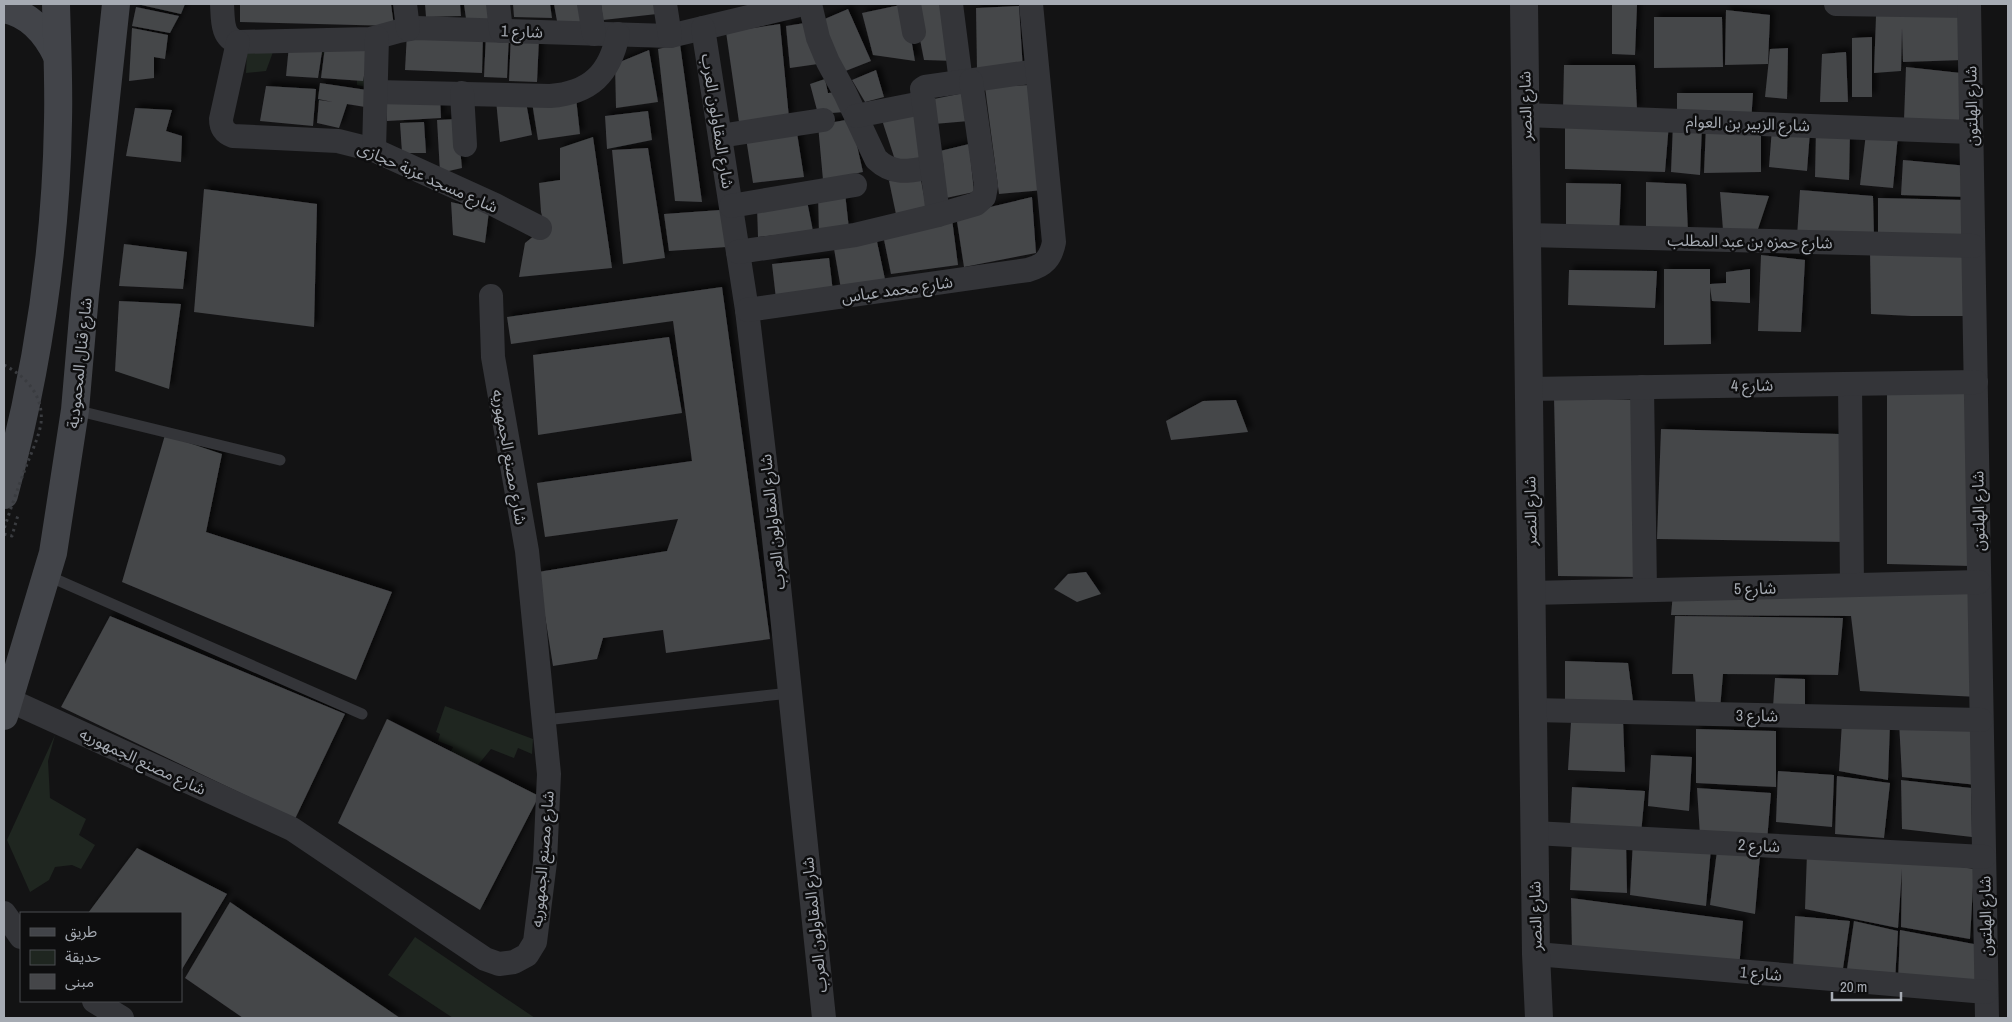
<svg xmlns="http://www.w3.org/2000/svg" width="2012" height="1022" font-family="'Archivo Narrow','Noto Sans Arabic',sans-serif">
	<defs>
		<filter id="shadow"><feDropShadow dx="4.5" dy="-4.5" stdDeviation="2.5" flood-color="#0009"/></filter>
	</defs>
	<rect width="100%" height="100%" fill="#131314"/>
	<g fill="#1f2620">
		<path d="M 372,45 L 370,88 L 357,85 L 357,57 L 273,52 L 266,71 L 246,73 L 247,47 Z"/>
		<path d="M 445,706 L 533,739 L 532,754 L 518,748 L 514,758 L 491,749 L 478,765 L 450,754 L 453,747 L 438,741 L 440,734 L 436,732 Z"/>
		<path d="M 55,735 L 48,761 L 50,798 L 86,819 L 79,835 L 95,845 L 81,869 L 72,865 L 55,867 L 49,880 L 30,892 L 7,840 Z"/>
		<path d="M 415,937 L 535,1018 L 453,1018 L 388,975 Z"/>
	</g>
	<g fill="#454649" filter="url(#shadow)">
		<path d="M 137,4 L 185,4 L 181,14 Z"/>
		<path d="M 240,4 L 391,4 L 394,26 L 240,22 Z"/>
		<path d="M 425,4 L 460,4 L 461,16 L 426,17 Z"/>
		<path d="M 464,4 L 493,4 L 496,24 L 466,19 Z"/>
		<path d="M 513,4 L 550,4 L 552,18 L 514,17 Z"/>
		<path d="M 554,4 L 586,4 L 589,24 L 558,27 Z"/>
		<path d="M 601,4 L 655,4 L 657,14 L 603,20 Z"/>
		<path d="M 905,4 L 915,61 L 873,55 L 862,13 Z"/>
		<path d="M 913,4 L 947,4 L 955,61 L 924,60 Z"/>
		<path d="M 1612,4 L 1637,5 L 1635,55 L 1612,54 Z"/>
		<path d="M 1019,6 L 1023,70 L 977,70 L 976,8 Z"/>
		<path d="M 136,7 L 179,16 L 170,33 L 132,26 Z"/>
		<path d="M 848,9 L 871,61 L 843,72 L 820,21 Z"/>
		<path d="M 1968,9 L 1964,60 L 1903,62 L 1902,28 L 1901,71 L 1874,73 L 1876,16 Z"/>
		<path d="M 1726,10 L 1770,15 L 1768,64 L 1725,65 Z"/>
		<path d="M 1654,17 L 1722,17 L 1723,67 L 1654,68 Z"/>
		<path d="M 811,22 L 825,63 L 790,68 L 786,26 Z"/>
		<path d="M 780,24 L 789,118 L 739,122 L 726,32 Z"/>
		<path d="M 132,28 L 168,35 L 165,59 L 154,57 L 154,78 L 129,81 Z"/>
		<path d="M 407,33 L 483,34 L 482,73 L 405,70 Z"/>
		<path d="M 486,34 L 509,34 L 507,78 L 484,77 Z"/>
		<path d="M 511,34 L 539,38 L 537,82 L 509,81 Z"/>
		<path d="M 1872,37 L 1872,97 L 1852,97 L 1852,38 Z"/>
		<path d="M 680,44 L 702,202 L 675,201 L 658,49 Z"/>
		<path d="M 289,45 L 323,45 L 318,78 L 286,76 Z"/>
		<path d="M 325,47 L 369,49 L 363,81 L 321,78 Z"/>
		<path d="M 1788,48 L 1787,99 L 1765,97 L 1770,49 Z"/>
		<path d="M 649,50 L 658,102 L 616,108 L 615,64 Z"/>
		<path d="M 1846,52 L 1848,102 L 1820,102 L 1822,54 Z"/>
		<path d="M 1564,65 L 1635,65 L 1637,110 L 1563,110 Z"/>
		<path d="M 1906,67 L 1961,73 L 1959,126 L 1904,120 Z"/>
		<path d="M 876,70 L 884,97 L 865,102 L 852,80 Z"/>
		<path d="M 825,79 L 828,93 L 841,92 L 845,112 L 818,114 L 810,84 Z"/>
		<path d="M 320,83 L 367,90 L 365,107 L 347,104 L 339,128 L 317,123 L 319,100 L 333,102 L 318,99 Z"/>
		<path d="M 1032,85 L 1044,190 L 999,194 L 985,87 Z"/>
		<path d="M 266,86 L 316,89 L 313,126 L 260,121 Z"/>
		<path d="M 964,93 L 969,121 L 934,124 L 934,99 Z"/>
		<path d="M 1677,93 L 1753,93 L 1751,123 L 1677,118 Z"/>
		<path d="M 385,96 L 440,96 L 441,118 L 387,121 Z"/>
		<path d="M 576,98 L 580,134 L 538,140 L 532,102 Z"/>
		<path d="M 496,100 L 526,102 L 532,135 L 500,142 Z"/>
		<path d="M 135,108 L 172,110 L 166,131 L 182,136 L 181,162 L 126,156 Z"/>
		<path d="M 648,111 L 652,140 L 607,149 L 605,116 Z"/>
		<path d="M 916,113 L 925,158 L 896,163 L 881,117 Z"/>
		<path d="M 457,119 L 462,168 L 440,173 L 437,120 Z"/>
		<path d="M 851,119 L 863,172 L 823,180 L 818,125 Z"/>
		<path d="M 1565,119 L 1669,123 L 1665,172 L 1565,169 Z"/>
		<path d="M 424,122 L 426,153 L 402,153 L 400,123 Z"/>
		<path d="M 1673,125 L 1702,125 L 1700,175 L 1671,172 Z"/>
		<path d="M 1706,126 L 1761,128 L 1761,172 L 1704,173 Z"/>
		<path d="M 1772,128 L 1810,131 L 1807,171 L 1769,167 Z"/>
		<path d="M 1816,130 L 1850,131 L 1849,180 L 1815,177 Z"/>
		<path d="M 797,133 L 804,177 L 753,183 L 746,138 Z"/>
		<path d="M 1866,133 L 1898,135 L 1893,188 L 1860,185 Z"/>
		<path d="M 593,137 L 612,268 L 519,277 L 525,243 L 545,227 L 541,212 L 539,183 L 560,180 L 560,148 Z"/>
		<path d="M 969,144 L 974,192 L 946,198 L 936,152 Z"/>
		<path d="M 648,148 L 665,258 L 623,264 L 612,150 Z"/>
		<path d="M 1903,160 L 1968,166 L 1969,197 L 1901,195 Z"/>
		<path d="M 920,175 L 927,212 L 897,219 L 889,181 Z"/>
		<path d="M 1646,182 L 1686,184 L 1688,234 L 1646,234 Z"/>
		<path d="M 1566,183 L 1621,184 L 1619,236 L 1566,233 Z"/>
		<path d="M 204,189 L 317,204 L 314,327 L 194,312 Z"/>
		<path d="M 1800,190 L 1873,196 L 1874,239 L 1797,237 Z"/>
		<path d="M 1720,192 L 1769,196 L 1756,235 L 1723,230 Z"/>
		<path d="M 845,193 L 849,229 L 819,232 L 818,196 Z"/>
		<path d="M 1032,197 L 1036,253 L 964,267 L 956,215 Z"/>
		<path d="M 1878,198 L 1966,200 L 1966,240 L 1878,234 Z"/>
		<path d="M 807,201 L 813,231 L 758,237 L 757,207 Z"/>
		<path d="M 451,202 L 489,211 L 485,243 L 453,235 Z"/>
		<path d="M 720,210 L 727,247 L 669,251 L 664,214 Z"/>
		<path d="M 952,219 L 958,265 L 891,274 L 882,230 Z"/>
		<path d="M 876,237 L 885,279 L 841,289 L 833,243 Z"/>
		<path d="M 124,244 L 187,252 L 183,289 L 119,286 Z"/>
		<path d="M 1968,250 L 1969,316 L 1911,316 L 1871,314 L 1870,252 Z"/>
		<path d="M 1761,255 L 1805,260 L 1801,332 L 1758,331 Z"/>
		<path d="M 829,258 L 833,292 L 776,299 L 772,264 Z"/>
		<path d="M 1664,269 L 1710,269 L 1710,284 L 1726,283 L 1726,272 L 1750,269 L 1750,303 L 1712,301 L 1710,287 L 1711,344 L 1664,345 Z"/>
		<path d="M 1569,270 L 1657,271 L 1655,308 L 1568,305 Z"/>
		<path d="M 722,287 L 770,639 L 666,653 L 663,630 L 603,638 L 597,659 L 553,666 L 538,572 L 667,551 L 678,519 L 545,537 L 537,483 L 692,461 L 673,321 L 511,344 L 507,317 Z"/>
		<path d="M 119,301 L 181,304 L 169,389 L 115,371 Z"/>
		<path d="M 669,337 L 682,413 L 538,435 L 533,355 Z"/>
		<path d="M 1887,390 L 1970,390 L 1971,566 L 1887,564 Z"/>
		<path d="M 1554,397 L 1633,400 L 1637,577 L 1558,576 Z"/>
		<path d="M 1236,400 L 1248,432 L 1171,440 L 1166,421 L 1203,401 Z"/>
		<path d="M 1661,429 L 1839,434 L 1846,542 L 1657,539 Z"/>
		<path d="M 165,435 L 222,454 L 206,532 L 392,592 L 356,680 L 122,582 Z"/>
		<path d="M 1086,572 L 1101,594 L 1077,602 L 1054,589 L 1068,574 Z"/>
		<path d="M 1974,588 L 1978,697 L 1860,691 L 1851,616 L 1671,615 L 1673,593 Z"/>
		<path d="M 110,616 L 345,714 L 295,819 L 61,707 Z"/>
		<path d="M 1675,616 L 1843,618 L 1838,675 L 1723,674 L 1720,709 L 1696,709 L 1693,674 L 1672,674 Z"/>
		<path d="M 1565,661 L 1628,663 L 1634,709 L 1565,710 Z"/>
		<path d="M 1775,678 L 1805,679 L 1805,712 L 1773,707 Z"/>
		<path d="M 387,719 L 539,796 L 480,910 L 338,823 Z"/>
		<path d="M 1623,720 L 1625,772 L 1568,770 L 1571,722 Z"/>
		<path d="M 1842,722 L 1890,723 L 1888,780 L 1839,771 Z"/>
		<path d="M 1899,722 L 1978,726 L 1977,785 L 1902,777 Z"/>
		<path d="M 1696,729 L 1776,731 L 1776,787 L 1696,783 Z"/>
		<path d="M 1651,755 L 1692,757 L 1689,811 L 1648,806 Z"/>
		<path d="M 1778,771 L 1834,775 L 1832,827 L 1776,822 Z"/>
		<path d="M 1837,776 L 1890,783 L 1884,838 L 1835,834 Z"/>
		<path d="M 1901,780 L 1971,788 L 1972,837 L 1902,829 Z"/>
		<path d="M 1572,787 L 1645,791 L 1641,834 L 1570,829 Z"/>
		<path d="M 1697,788 L 1771,793 L 1767,841 L 1700,836 Z"/>
		<path d="M 1572,838 L 1626,841 L 1627,893 L 1570,890 Z"/>
		<path d="M 1633,841 L 1711,848 L 1706,906 L 1630,895 Z"/>
		<path d="M 137,848 L 227,894 L 181,971 L 181,913 L 88,913 Z"/>
		<path d="M 1717,851 L 1760,855 L 1755,914 L 1710,905 Z"/>
		<path d="M 1807,853 L 1902,858 L 1974,869 L 1970,939 L 1901,927 L 1902,869 L 1898,928 L 1805,909 Z"/>
		<path d="M 1571,898 L 1743,921 L 1739,969 L 1572,953 Z"/>
		<path d="M 230,902 L 400,1018 L 243,1018 L 185,978 Z"/>
		<path d="M 1795,916 L 1850,921 L 1842,975 L 1793,971 Z"/>
		<path d="M 1854,921 L 1898,931 L 1895,981 L 1846,976 Z"/>
		<path d="M 1900,930 L 1979,945 L 1977,987 L 1898,982 Z"/>
	</g>
	<g fill="none" stroke-linecap="round" stroke-linejoin="round">
		<path stroke="#3a3c40" stroke-width="3" stroke-dasharray="2.5 4" stroke-linecap="butt" d="M 4,534 L 12,536 L 18,515"/>
		<g stroke="#343539" stroke-width="11">
			<path d="M 75,410 L 280,460"/>
			<path d="M 46,575 L 362,714"/>
			<path d="M 545,720 L 790,693"/>
		</g>
		<g stroke="#343539" stroke-width="24">
			<path d="M 222,4 C 223,18 221,38 238,42 L 370,39 L 399,31 L 416,28 L 670,36 L 803,4"/>
			<path d="M 405,4 L 408,29"/>
			<path d="M 498,4 L 501,31"/>
			<path d="M 589,4 L 594,34"/>
			<path d="M 665,4 L 670,36"/>
			<path d="M 810,4 L 818,38 L 828,62 L 845,93 L 876,159 C 894,176 909,171 932,167"/>
			<path d="M 909,4 L 914,32"/>
			<path d="M 951,4 L 961,82"/>
			<path d="M 1836,4 L 1969,6"/>
			<path d="M 1969,4 L 1987,1018"/>
			<path d="M 703,28 L 747,310 L 773,529 L 824,1018"/>
			<path d="M 238,42 L 221,119 C 221,128 225,133 233,136 L 338,141 L 374,150 L 495,205 L 540,228"/>
			<path d="M 376,92 L 550,96 C 590,93 610,74 618,34"/>
			<path d="M 462,93 L 465,145"/>
			<path d="M 1525,115 L 1971,132"/>
			<path d="M 856,116 L 922,103"/>
			<path d="M 720,136 L 823,120"/>
			<path d="M 374,150 L 377,38"/>
			<path d="M 731,206 L 855,185"/>
			<path d="M 938,215 L 922,89 L 925,87 L 1037,71"/>
			<path d="M 1527,235 L 1973,246"/>
			<path d="M 738,252 L 855,235 L 938,215 L 976,204 L 984,197 L 986,186 L 971,81"/>
			<path d="M 747,310 L 1028,270 C 1044,266 1051,258 1054,242 L 1031,4"/>
			<path d="M 1850,384 L 1852,585"/>
			<path d="M 1642,387 L 1645,590"/>
			<path d="M 1529,389 L 1976,382"/>
			<path d="M 1531,593 L 1979,582"/>
			<path d="M 9,700 L 292,829 L 485,959 L 499,964 L 514,962 L 527,955 L 535,942 L 545,862 L 549,774 L 527,551 L 493,357 L 491,296"/>
			<path d="M 1533,710 L 1981,720"/>
			<path d="M 1534,833 L 1984,857"/>
			<path d="M 4,913 L 21,937"/>
			<path d="M 1536,954 L 1986,992"/>
			<path d="M 94,1001 L 122,1018"/>
		</g>
		<path stroke="#343539" stroke-width="28" d="M 1524,4 L 1536,954 L 1539,1018"/>
		<g stroke="#424449" stroke-width="28">
			<path d="M 4,9 C 30,14 46,33 57,56"/>
			<path d="M 4,495 C 37,374 56,247 58,121 C 59,82 57,43 56,4"/>
			<path d="M 4,716 L 53,553 L 75,410 L 85,294 L 116,4"/>
		</g>
		<path stroke="#3a3c40" stroke-width="3" stroke-dasharray="2.5 4" stroke-linecap="butt" d="M 4,365 C 26,376 44,396 41,423 C 39,437 31,453 26,467 C 18,487 11,508 4,529"/>
	</g>
	<g text-anchor="middle" dominant-baseline="central" stroke-width="5" stroke-linejoin="round" paint-order="stroke">
		<g font-size="16" fill="#a6abb3" stroke="#0e0e0f">
			<text transform="translate(522 31) rotate(2)">شارع 1</text>
			<text transform="translate(1525 106) rotate(-91)">شارع النصر</text>
			<text transform="translate(1971 106) rotate(-91)">شارع الهلتون</text>
			<text transform="translate(718 121) rotate(81)">شارع المقاولون العرب</text>
			<text transform="translate(1748 123) rotate(2)">شارع الزبير بن العوام</text>
			<text transform="translate(428 177) rotate(24)">شارع مسجد عزبة حجازى</text>
			<text transform="translate(1750 241) rotate(1)">شارع حمزه بن عبد المطلب</text>
			<text transform="translate(897 289) rotate(-8)">شارع محمد عباس</text>
			<text transform="translate(79 363) rotate(-84)">شارع قنال المحمودية</text>
			<text transform="translate(1752 385) rotate(-1)">شارع 4</text>
			<text transform="translate(510 457) rotate(80)">شارع مصنع الجمهوريه</text>
			<text transform="translate(1530 511) rotate(-91)">شارع النصر</text>
			<text transform="translate(1978 511) rotate(-91)">شارع الهلتون</text>
			<text transform="translate(772 522) rotate(-96)">شارع المقاولون العرب</text>
			<text transform="translate(1755 588) rotate(-1)">شارع 5</text>
			<text transform="translate(1757 715) rotate(1)">شارع 3</text>
			<text transform="translate(143 761) rotate(25)">شارع مصنع الجمهوريه</text>
			<text transform="translate(1759 845) rotate(3)">شارع 2</text>
			<text transform="translate(542 859) rotate(-85)">شارع مصنع الجمهوريه</text>
			<text transform="translate(1535 916) rotate(-91)">شارع النصر</text>
			<text transform="translate(1985 916) rotate(-91)">شارع الهلتون</text>
			<text transform="translate(814 925) rotate(-96)">شارع المقاولون العرب</text>
			<text transform="translate(1761 973) rotate(5)">شارع 1</text>
		</g>
	</g>
	<rect width="2012" height="1022" fill="none" stroke="#a6abb3" stroke-width="10"/>
	<rect x="20" y="912" width="162" height="90" fill="#0e0e0f" stroke="#4b4d51"/>
	<rect x="30" y="928" width="25" height="8" fill="#424449" stroke="#4b4d51"/>
	<text x="65" y="937" font-size="15" fill="#a6abb3">طريق</text>
	<rect x="30" y="950" width="25" height="15" fill="#1f2620" stroke="#4b4d51"/>
	<text x="65" y="962" font-size="15" fill="#a6abb3">حديقة</text>
	<rect x="30" y="974" width="25" height="15" fill="#454649" stroke="#4b4d51"/>
	<text x="65" y="987" font-size="15" fill="#a6abb3">مبنى</text>
	<path d="M1832 992v8h69v-8" fill="none" stroke="#a6abb3" stroke-width="2.5"/>
	<text x="1840" y="992" font-size="15" fill="#a6abb3" stroke="#0e0e0f" stroke-width="4" paint-order="stroke">20 m</text>
</svg>
